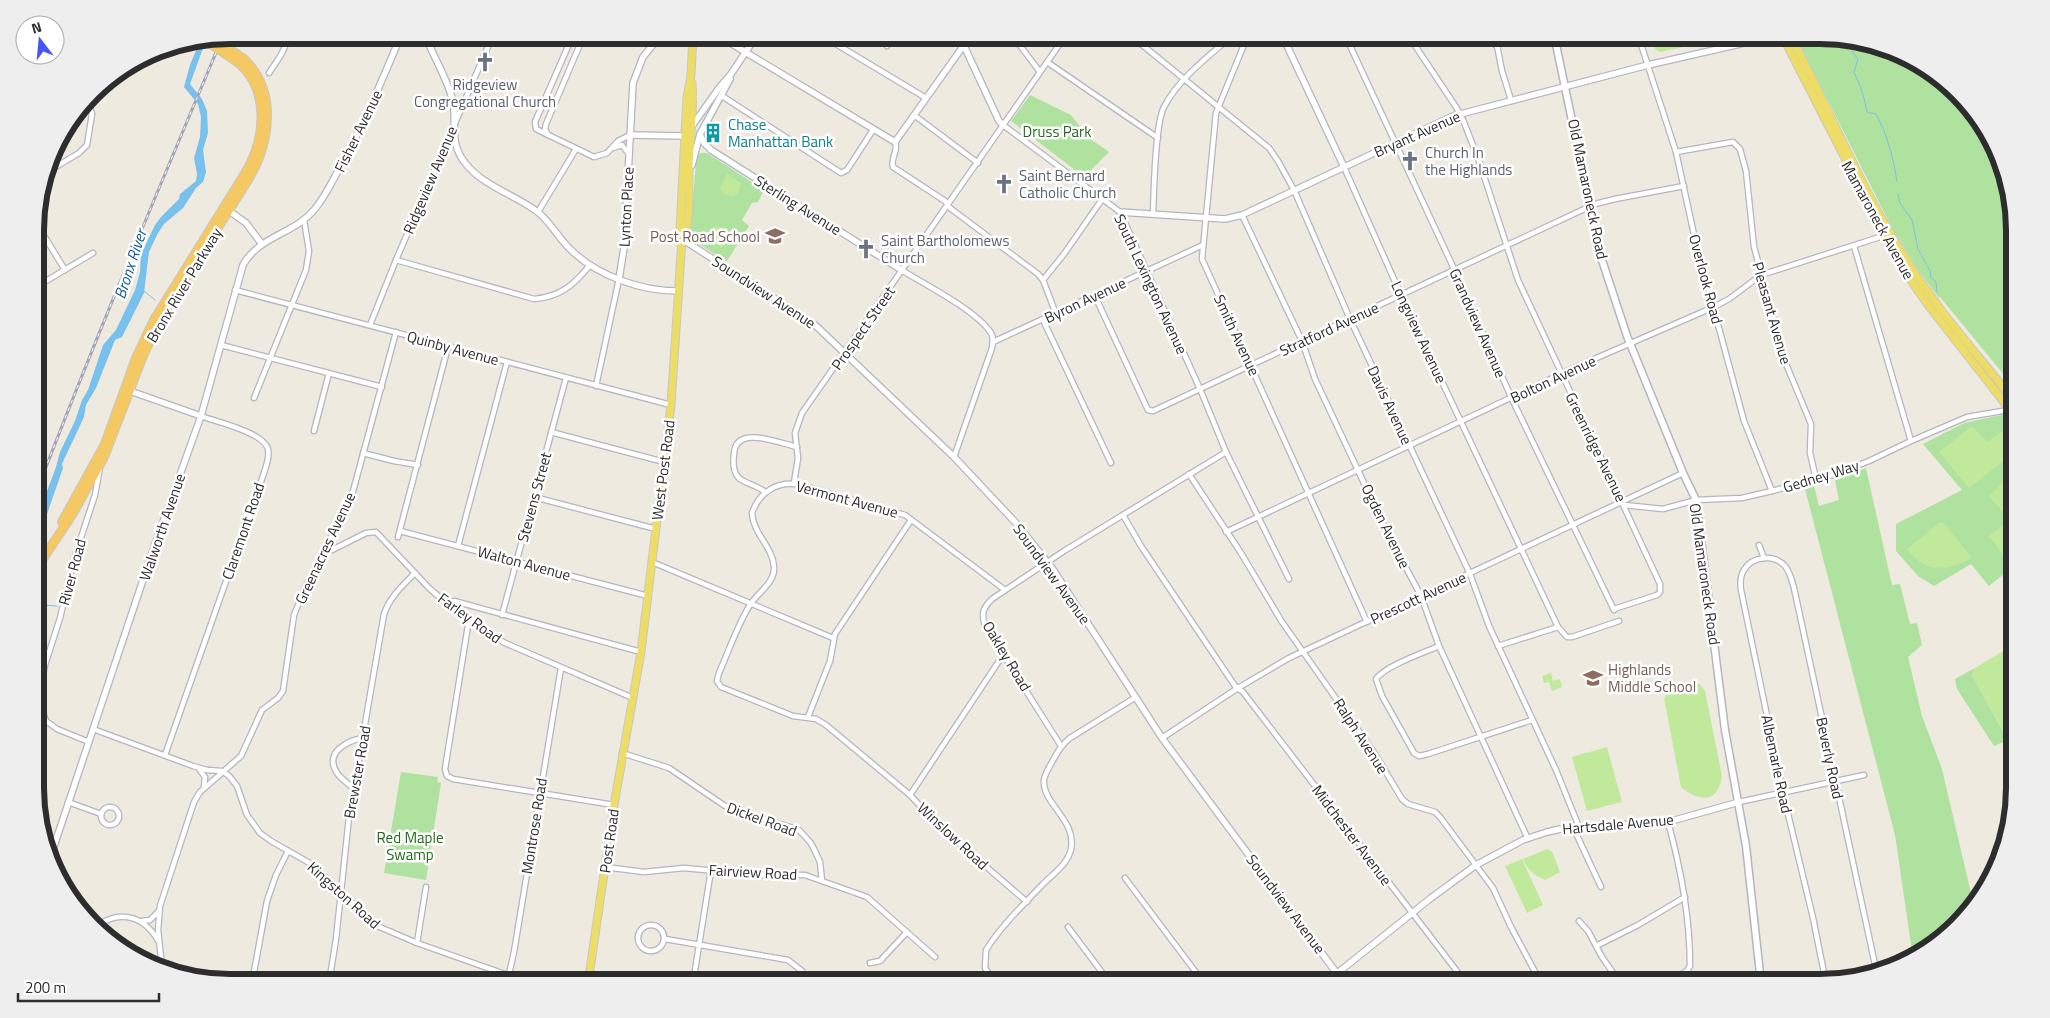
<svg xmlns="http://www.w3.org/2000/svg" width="2050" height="1018" font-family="'Titillium Web',sans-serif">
	<rect width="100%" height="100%" fill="#eeeae0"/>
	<g fill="#afe29f">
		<path d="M 1795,35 L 1820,35 L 1906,55 L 1948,83 L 1982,121 L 2013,205 L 2014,387 L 1940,297 L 1939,298 L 1918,270 L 1893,230 Z"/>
		<path d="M 1030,95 L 1071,115 L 1089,138 L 1109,152 L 1084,177 L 1011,121 Z"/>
		<path d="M 702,153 L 707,153 L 764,190 L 758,202 L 752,203 L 742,220 L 749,226 L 727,261 L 725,261 L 692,239 L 690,234 L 696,162 L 699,154 Z"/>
		<path d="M 2006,414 L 2014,425 L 2014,566 L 1989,586 L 1971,564 L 1934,586 L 1918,576 L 1896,551 L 1896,524 L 1962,490 L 1923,444 L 1964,423 Z"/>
		<path d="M 1866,468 L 1892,585 L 1900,584 L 1910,624 L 1917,623 L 1922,645 L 1908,657 L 1922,716 L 1942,769 L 1974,906 C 1960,927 1936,946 1913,958 L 1895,835 L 1805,489 L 1814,486 L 1819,506 L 1839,500 L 1835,480 Z"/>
		<path d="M 1975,668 L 1972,675 L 2002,730 L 2015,718 L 2015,737 L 1994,746 L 1957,689 L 1955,679 Z"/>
		<path d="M 401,772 L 438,777 L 437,782 L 441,783 L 426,880 L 384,873 Z"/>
	</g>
	<g fill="#c0e99b">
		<path d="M 1651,35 L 1684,35 L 1688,46 L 1660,52 L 1655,49 Z"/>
		<path d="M 727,174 L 741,183 L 738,193 L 733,196 L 725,195 L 720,189 Z"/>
		<path d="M 715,226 L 726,228 L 729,234 L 722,248 L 708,238 L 709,231 Z"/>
		<path d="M 1972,426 L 1987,442 L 2005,429 L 2014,441 L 2014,453 L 1969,488 L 1939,452 Z"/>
		<path d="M 2014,472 L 2014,518 L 2003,512 L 1989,496 Z"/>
		<path d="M 1939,523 L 1944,523 L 1972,558 C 1945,571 1926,574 1907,549 Z"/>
		<path d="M 2014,523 L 2014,562 L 2009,563 L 1989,536 L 2001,527 Z"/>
		<path d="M 2015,644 L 2015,718 L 2002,730 L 1972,675 L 1975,668 Z"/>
		<path d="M 1551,673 L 1553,681 L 1560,679 L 1562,687 L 1552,691 L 1549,682 L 1544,683 L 1542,676 Z"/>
		<path d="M 1684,682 L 1700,684 L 1705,691 L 1722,776 C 1718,804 1699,802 1681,787 L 1664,698 L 1675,687 Z"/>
		<path d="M 1607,747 L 1622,802 L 1587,811 L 1572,757 Z"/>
		<path d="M 1547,849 L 1552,851 L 1560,872 L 1545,880 C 1534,875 1527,870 1523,859 Z"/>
		<path d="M 1522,859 L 1543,905 L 1527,913 L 1505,866 Z"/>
	</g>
	<g fill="#78c1ec">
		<path d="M 206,40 L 190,84 L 202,99 L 207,111 L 208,133 L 203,150 L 206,172 L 203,182 L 196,188 L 183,208 L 164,224 L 158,233 L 149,252 L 144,293 L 122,337 L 115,340 L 96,388 L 86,405 L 84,417 L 62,464 L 63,468 L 36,546 L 36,521 L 56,467 L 60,452 L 75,421 L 82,400 L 88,390 L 103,345 L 116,330 L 135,290 L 140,272 L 141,254 L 155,225 L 161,217 L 179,199 L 180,194 L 196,181 L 197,174 L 194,158 L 200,137 L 201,117 L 198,104 L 184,87 L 190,65 L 200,41 Z"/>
		<path d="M 36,561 C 49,586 46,600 36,625 L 38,585 Z"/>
	</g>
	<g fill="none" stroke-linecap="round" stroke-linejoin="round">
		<g stroke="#78c1ec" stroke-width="1">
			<path d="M 1850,42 L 1853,53 L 1858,59 L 1854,72 C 1861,87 1864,96 1867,112 L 1876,114 C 1887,133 1894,161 1897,182"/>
			<path d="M 1898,194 L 1900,203 L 1912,220 L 1918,249 L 1930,271 L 1931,278 L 1936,282 L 1937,292"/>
			<path d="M 144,291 L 155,300"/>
			<path d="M 42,605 L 57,606"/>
		</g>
		<defs>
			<g id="minor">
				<path d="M 573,35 L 535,122 L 536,129 L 594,157 L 607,153 L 618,141 L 630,135"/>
				<path d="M 643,35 L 655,42"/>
				<path d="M 821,35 L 926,98"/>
				<path d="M 882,35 L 887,46"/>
				<path d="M 1012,35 L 1040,72"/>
				<path d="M 1130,35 L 1269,148 L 1278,161 L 1294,190 L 1350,319 L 1470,574 L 1489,626 L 1556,770 L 1579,827"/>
				<path d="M 1248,35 L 1216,113 L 1202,259 L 1367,622"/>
				<path d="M 1345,35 L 1455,271 L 1512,399 L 1614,610"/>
				<path d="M 1408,35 L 1456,107 L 1463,120 L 1478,158 L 1518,280 L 1660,584 L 1660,592 L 1657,595 L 1614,609"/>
				<path d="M 1490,35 L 1492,43 L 1497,46"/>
				<path d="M 1495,35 L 1502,71 L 1511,100"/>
				<path d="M 1638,35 L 1676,152 L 1695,239 L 1744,421 L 1772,491"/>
				<path d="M 1140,44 L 1151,35"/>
				<path d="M 1047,62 L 1158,138"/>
				<path d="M 269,73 L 281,55 L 290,35"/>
				<path d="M 722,96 L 841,173 L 847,170 L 873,130"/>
				<path d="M 914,115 L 978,163"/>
				<path d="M 1003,125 L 1120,212 L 1200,389 L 1226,452 L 1289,579"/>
				<path d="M 548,135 L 545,129 L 546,124 L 584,35"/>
				<path d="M 895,142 C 899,151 890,158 893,167 L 945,201 L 950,208 L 1038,274 L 1043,280 L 1056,314"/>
				<path d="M 613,148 L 622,145 L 628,153"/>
				<path d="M 1676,152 L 1733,142 L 1740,149 L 1746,171 L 1754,247 L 1786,364 L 1811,424 L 1810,453 L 1816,479"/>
				<path d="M 1344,167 L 1401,295 L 1558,627 L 1567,637 L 1572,637 L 1619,621"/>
				<path d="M 47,172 L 79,153 L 87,145 L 92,114 L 88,100"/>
				<path d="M 538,212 L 576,149"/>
				<path d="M 1153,213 C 1154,190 1155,124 1164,107 C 1179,78 1209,56 1233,35"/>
				<path d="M 1242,215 L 1302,341 L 1315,379 L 1387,532 L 1421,596 L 1439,646 L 1528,839"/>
				<path d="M 35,221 L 65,270"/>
				<path d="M 1854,246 L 1911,441"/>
				<path d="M 396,260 L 534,299 C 560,297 574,285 590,265"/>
				<path d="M 903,271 C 926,285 977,311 991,333 C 994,338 993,343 992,348 L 954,457"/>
				<path d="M 1043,280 L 1064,254 L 1103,198"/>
				<path d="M 36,287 L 93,253"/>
				<path d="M 235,290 L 671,405"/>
				<path d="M 1095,296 L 1148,410 L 1153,411 L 1595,204 L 1615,199 L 1684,186"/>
				<path d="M 1043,320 L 1111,463"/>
				<path d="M 370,325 L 396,260 L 493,35"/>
				<path d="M 993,342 L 1203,245"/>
				<path d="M 221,345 L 382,387"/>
				<path d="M 596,386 L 619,279"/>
				<path d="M 254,398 L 306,270 L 309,251 L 304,220"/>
				<path d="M 314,431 L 329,373"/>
				<path d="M 551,432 L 664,462"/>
				<path d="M 363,453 L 394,461 L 418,465"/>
				<path d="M 1189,474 L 1241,553 L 1282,622 L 1375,754 L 1402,799 L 1408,804 L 1435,812 L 1440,817 L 1493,888 L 1511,927 L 1541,983"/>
				<path d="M 794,483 L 798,458 L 795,433 L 802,413 L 1066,35"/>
				<path d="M 765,492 C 757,485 743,483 738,477 C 733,471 733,461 734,454 C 735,424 779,443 797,447"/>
				<path d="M 534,497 L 656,529"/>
				<path d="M 1624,505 L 1663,509 L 1696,500 L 1742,498 L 1772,491 L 1836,474 L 1869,461 L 1911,441 L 1967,417 L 2014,409"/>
				<path d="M 1123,515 L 1141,546 L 1235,686 L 1243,692 L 1466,983"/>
				<path d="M 400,531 L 648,596"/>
				<path d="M 1226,532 L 1578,366 L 1714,307 L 1729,299 L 1761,275 L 1883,236"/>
				<path d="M 398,537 L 448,347"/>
				<path d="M 1759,545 L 1764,558"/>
				<path d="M 458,546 L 507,362"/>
				<path d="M 326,550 L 332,550 L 366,533 L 376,532 L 429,588 L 452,608 L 480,628 L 505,643 L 633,698"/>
				<path d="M 652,562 L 833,638"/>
				<path d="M 1005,590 L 905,515 L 801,485 C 778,480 759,492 752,513 C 753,534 773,547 774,567 C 775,582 760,591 752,602 C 740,618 728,653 719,673 L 717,681 L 721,687 L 793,716 L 816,719 L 826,725 L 910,795 L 939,826 L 1027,902"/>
				<path d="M 454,601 L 641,652"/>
				<path d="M 502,615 L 566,378"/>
				<path d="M 469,619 L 445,769 L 447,776 L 453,779 L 614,805"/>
				<path d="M 1439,646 C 1423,653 1385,666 1376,679 L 1382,696 L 1414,753 L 1419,756 L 1428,754 L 1532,720"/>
				<path d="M 1498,646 L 1558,627"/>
				<path d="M 808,717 L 830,661 L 835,634 L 911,520"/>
				<path d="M 93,729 L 193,766 L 207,770 L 222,771 L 229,776 L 237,786 L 247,815 L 260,833 L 271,841 L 313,865 L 375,925 L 417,943 L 530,983"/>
				<path d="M 1162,738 L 1238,688 L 1289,658 L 1683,473"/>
				<path d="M 89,742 L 57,729 L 46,721 L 41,707 L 39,693 L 45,665 L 60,618 L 74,559 L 95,495 L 100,467"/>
				<path d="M 1061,746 L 985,626 C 981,613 983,608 992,599 L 1064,551 L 1226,452"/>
				<path d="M 622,753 L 669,768 L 725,806 L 799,830 L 810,842 L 814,849 L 820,862 L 822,881"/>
				<path d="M 165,755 L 264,473 C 266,466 270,457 268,449 C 263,432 217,422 201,416"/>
				<path d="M 199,769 L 205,777 L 204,787"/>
				<path d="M 355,790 C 349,784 341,779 337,773 C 324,753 346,741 363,738"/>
				<path d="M 910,795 L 1003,655"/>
				<path d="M 68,802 L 101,814"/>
				<path d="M 1739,802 L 1864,775"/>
				<circle cx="110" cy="816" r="9"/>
				<path d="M 1573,827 L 1601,887"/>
				<path d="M 605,867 L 644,872 L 684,868 L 759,875 L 805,875 L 867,897 L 935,957"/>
				<path d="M 1125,878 L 1204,983"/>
				<path d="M 142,921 L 150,920 L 158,912"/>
				<path d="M 1579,921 L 1588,931 L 1602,957 L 1620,983"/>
				<circle cx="651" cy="938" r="13"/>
				<path d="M 98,925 C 122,909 145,917 159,942"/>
				<path d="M 1068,927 L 1110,983"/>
				<path d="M 665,939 L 788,960 L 802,971 L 809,983"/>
				<path d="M 417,943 L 426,887"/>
				<path d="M 1596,946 L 1638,925 L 1685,897"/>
				<path d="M 870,963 L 880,961 L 907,932"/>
				<path d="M 162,967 L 158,930 L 160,906 L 194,802 L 200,792 L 241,756 L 262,710 L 278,698 L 283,691 L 294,615 L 304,590 L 352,495 L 396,332"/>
				<path d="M 252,983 L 267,901 L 276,875 L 288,851"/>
				<path d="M 329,983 L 336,939 L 349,817 L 384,614 C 390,597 402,586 415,573"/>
				<path d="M 507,983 L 514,952 L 561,668"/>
				<path d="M 693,983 L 711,870"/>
				<path d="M 995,983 L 985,968 L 986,950 C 1001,926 1024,904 1043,884 C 1053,874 1068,864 1071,849 C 1077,820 1042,804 1044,780 C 1045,773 1049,768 1052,762 C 1057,753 1061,745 1070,738 L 1136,697"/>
				<path d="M 1666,983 L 1687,971 L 1690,966 C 1690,917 1681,869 1668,822"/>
				<path d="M 1826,983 L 1813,918 L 1783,793 L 1741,590 C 1740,583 1740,576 1744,570 C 1752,556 1774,554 1785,566 C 1790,572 1792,581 1794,588 L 1877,974"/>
			</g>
			<g id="tertiary">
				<path d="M 425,35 C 433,56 446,76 452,98 C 458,118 449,137 461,157 C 476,183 511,193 535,210 C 550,220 557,237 570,249 C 597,276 641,291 678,291"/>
				<path d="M 717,35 L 895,142 L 964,45"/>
				<path d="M 959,35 L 999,121 L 1003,125"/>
				<path d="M 1282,35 L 1344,167"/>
				<path d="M 692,126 L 719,88 L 731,74 L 757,35"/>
				<path d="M 700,134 L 704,143 L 711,150 L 903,271"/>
				<path d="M 630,135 L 685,136 L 686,134"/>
				<path d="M 692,165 L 700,134 L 730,79"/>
				<path d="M 228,210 L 246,223 L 261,243"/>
				<path d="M 1120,212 L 1225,219 L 1242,215 L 1453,116 L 1648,65 L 1780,35"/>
				<path d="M 682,239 L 814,324 L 954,457 L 1016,523 L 1052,568 L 1162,738 L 1344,983"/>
				<path d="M 619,279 L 624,248 L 633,83 L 643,57 L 661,35"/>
				<path d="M 130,391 L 201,416"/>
				<path d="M 49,861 L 153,550 L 201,416 L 243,265 C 259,236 294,234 314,210 C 326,196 333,179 342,164 C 364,122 383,79 401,35"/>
				<path d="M 1325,983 L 1431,898 L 1476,865 L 1523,840 L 1547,832 L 1565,828 L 1668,822 L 1739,802"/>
			</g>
			<path id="secondary" d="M 1554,35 L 1600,254 L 1627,336 L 1683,473 L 1696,500 L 1725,730 L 1746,846 L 1761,983"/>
			<g id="primary">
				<path d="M 1785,35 L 1786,43 L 1898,262 L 1928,305 L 2014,415"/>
				<path d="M 1787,35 L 1793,41 C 1832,115 1864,195 1910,266 C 1941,314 1979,356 2014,401"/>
				<path d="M 682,239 C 692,223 688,184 689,165 C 690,138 694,110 692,83"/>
				<path d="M 588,983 L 614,805 L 641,652 L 671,405 L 682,239 L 680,229 L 687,97 L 691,75 L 693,35"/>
			</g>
			<g id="trunk">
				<path d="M 62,522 L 105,444 L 136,358 L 154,320 L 244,175 C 265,142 271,93 240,64"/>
				<path d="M 36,569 L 72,515 L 104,457 L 143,356 L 160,319 L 248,180 C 270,143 278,92 244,59"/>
			</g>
		</defs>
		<use href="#minor" stroke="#b4b5c0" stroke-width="7"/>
		<use href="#tertiary" stroke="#b4b5c0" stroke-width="8"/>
		<use href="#secondary" stroke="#b4b5c0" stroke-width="9"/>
		<use href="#primary" stroke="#c8c8c8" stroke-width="9"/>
		<use href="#trunk" stroke="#c8c8c8" stroke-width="10"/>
		<use href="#minor" stroke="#fff" stroke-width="4.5"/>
		<use href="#tertiary" stroke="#fff" stroke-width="5.5"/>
		<use href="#secondary" stroke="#fff" stroke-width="6"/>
		<use href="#primary" stroke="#eddc66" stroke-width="7"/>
		<use href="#trunk" stroke="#f4c863" stroke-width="8"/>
		<defs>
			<path id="rail" d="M 36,493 C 95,339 159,188 223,36"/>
		</defs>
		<use href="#rail" stroke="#a3a4b7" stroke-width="3"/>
		<use href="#rail" stroke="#fff" stroke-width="1" stroke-dasharray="4" stroke-linecap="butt"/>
		<defs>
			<g id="trunk-bridge">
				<path d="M 212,38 L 244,59"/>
				<path d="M 205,40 L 240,64"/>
			</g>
		</defs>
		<use href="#trunk-bridge" stroke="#c8c8c8" stroke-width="10" stroke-linecap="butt"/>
		<use href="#trunk-bridge" stroke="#f4c863" stroke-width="8"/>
	</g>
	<defs>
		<symbol id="church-bare" viewBox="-9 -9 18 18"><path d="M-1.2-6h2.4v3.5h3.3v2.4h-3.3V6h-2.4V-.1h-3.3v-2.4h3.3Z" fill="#6b7280" stroke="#fff" stroke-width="2.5" paint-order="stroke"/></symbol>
		<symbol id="building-bare" viewBox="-9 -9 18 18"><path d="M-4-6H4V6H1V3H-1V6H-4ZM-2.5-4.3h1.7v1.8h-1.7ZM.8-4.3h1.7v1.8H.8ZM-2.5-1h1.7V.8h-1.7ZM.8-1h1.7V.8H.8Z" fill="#0f9aa8" stroke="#fff" stroke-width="2.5" paint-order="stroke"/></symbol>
		<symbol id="school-bare" viewBox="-9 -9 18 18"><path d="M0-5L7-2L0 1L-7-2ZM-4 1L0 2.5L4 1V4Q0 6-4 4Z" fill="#8d6e63" stroke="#fff" stroke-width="2.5" paint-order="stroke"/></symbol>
	</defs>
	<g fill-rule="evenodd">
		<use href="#church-bare" x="471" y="48" width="28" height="28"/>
		<use href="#building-bare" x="699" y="119" width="28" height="28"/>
		<use href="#church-bare" x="1396" y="147" width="28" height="28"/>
		<use href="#church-bare" x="990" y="170" width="28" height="28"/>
		<use href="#school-bare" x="761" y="222" width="28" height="28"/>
		<use href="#church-bare" x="852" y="235" width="28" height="28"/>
		<use href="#school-bare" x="1579" y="664" width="28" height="28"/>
	</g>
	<g text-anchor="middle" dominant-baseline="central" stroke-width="5" stroke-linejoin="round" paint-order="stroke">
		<g font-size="15" fill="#5b616d" stroke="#fff" text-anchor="start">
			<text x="485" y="84" text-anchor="middle">Ridgeview<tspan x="485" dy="17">Congregational Church</tspan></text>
			<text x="1425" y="152">Church In<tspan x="1425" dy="17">the Highlands</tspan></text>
			<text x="1019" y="175">Saint Bernard<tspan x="1019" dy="17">Catholic Church</tspan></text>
			<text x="881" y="240">Saint Bartholomews<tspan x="881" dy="17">Church</tspan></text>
		</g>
		<g font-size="15" fill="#0d838f" stroke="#fff" text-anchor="start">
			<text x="728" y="124">Chase<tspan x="728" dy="17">Manhattan Bank</tspan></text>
		</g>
		<g font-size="15" fill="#2d2d2d" stroke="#fff">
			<text transform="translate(358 131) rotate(-64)">Fisher Avenue</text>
			<text transform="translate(1417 134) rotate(-24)">Bryant Avenue</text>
			<text transform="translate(430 180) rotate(-67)">Ridgeview Avenue</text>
			<text transform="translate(1588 189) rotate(78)">Old Mamaroneck Road</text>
			<text transform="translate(798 205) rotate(32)">Sterling Avenue</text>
			<text transform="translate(626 207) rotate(-87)">Lynton Place</text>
			<text transform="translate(1878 220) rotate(61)">Mamaroneck Avenue</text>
			<text transform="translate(1706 279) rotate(75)">Overlook Road</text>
			<text transform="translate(1151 284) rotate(65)">South Lexington Avenue</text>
			<text transform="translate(184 285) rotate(-59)">Bronx River Parkway</text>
			<text transform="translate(764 292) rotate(33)">Soundview Avenue</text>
			<text transform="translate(1085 300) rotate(-25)">Byron Avenue</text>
			<text transform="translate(1772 313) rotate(74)">Pleasant Avenue</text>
			<text transform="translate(1478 323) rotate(66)">Grandview Avenue</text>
			<text transform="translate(863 328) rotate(-55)">Prospect Street</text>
			<text transform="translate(1329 329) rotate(-25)">Stratford Avenue</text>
			<text transform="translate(1419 332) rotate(65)">Longview Avenue</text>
			<text transform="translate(1237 335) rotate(65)">Smith Avenue</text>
			<text transform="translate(453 348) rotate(15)">Quinby Avenue</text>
			<text transform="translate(1553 379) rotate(-25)">Bolton Avenue</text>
			<text transform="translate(1390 405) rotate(65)">Davis Avenue</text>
			<text transform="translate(1596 447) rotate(64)">Greenridge Avenue</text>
			<text transform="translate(663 470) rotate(-83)">West Post Road</text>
			<text transform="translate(1821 476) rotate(-17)">Gedney Way</text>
			<text transform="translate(534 497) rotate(-75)">Stevens Street</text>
			<text transform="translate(847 499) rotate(15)">Vermont Avenue</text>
			<text transform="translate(1386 526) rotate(64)">Ogden Avenue</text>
			<text transform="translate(162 527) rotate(-71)">Walworth Avenue</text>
			<text transform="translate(243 531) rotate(-71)">Claremont Road</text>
			<text transform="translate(325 548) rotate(-65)">Greenacres Avenue</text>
			<text transform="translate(524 563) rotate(15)">Walton Avenue</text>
			<text transform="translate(72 572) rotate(-75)">River Road</text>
			<text transform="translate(1052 574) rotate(54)">Soundview Avenue</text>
			<text transform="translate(1705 574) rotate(82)">Old Mamaroneck Road</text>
			<text transform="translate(1418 598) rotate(-25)">Prescott Avenue</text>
			<text transform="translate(470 618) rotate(36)">Farley Road</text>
			<text transform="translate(1007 656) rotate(59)">Oakley Road</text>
			<text transform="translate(1361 736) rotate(57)">Ralph Avenue</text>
			<text transform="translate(1830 758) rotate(78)">Beverly Road</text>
			<text transform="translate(1777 764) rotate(78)">Albemarle Road</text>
			<text transform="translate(357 772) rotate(-80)">Brewster Road</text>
			<text transform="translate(762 819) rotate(20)">Dickel Road</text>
			<text transform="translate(1618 824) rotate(-5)">Hartsdale Avenue</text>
			<text transform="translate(534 826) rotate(-81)">Montrose Road</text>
			<text transform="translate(1352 835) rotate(53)">Midchester Avenue</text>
			<text transform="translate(953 836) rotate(43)">Winslow Road</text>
			<text transform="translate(609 841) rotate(-82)">Post Road</text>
			<text transform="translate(753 872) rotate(3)">Fairview Road</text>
			<text transform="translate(344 895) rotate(42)">Kingston Road</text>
			<text transform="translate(1286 904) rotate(53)">Soundview Avenue</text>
		</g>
		<g font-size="15" fill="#256a1d" stroke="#fff">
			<text x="1057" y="131">Druss Park</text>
			<text x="410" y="837">Red Maple<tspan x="410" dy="17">Swamp</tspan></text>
		</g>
		<g font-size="15" fill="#785e54" stroke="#fff" text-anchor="end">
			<text x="760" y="236">Post Road School</text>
			<text x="1608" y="669" text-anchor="start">Highlands<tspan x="1608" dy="17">Middle School</tspan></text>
		</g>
		<g font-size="16" font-style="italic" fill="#125e9d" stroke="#fff">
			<text transform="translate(130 264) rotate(-72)">Bronx River</text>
		</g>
	</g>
	<path d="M0 0H2050V1018H0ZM230 44H1820A186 186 0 0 1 2006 230V788A186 186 0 0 1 1820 974H230A186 186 0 0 1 44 788V230A186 186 0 0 1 230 44Z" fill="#eee" fill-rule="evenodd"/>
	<path fill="none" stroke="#2d2d2d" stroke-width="6" d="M230 44H1820A186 186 0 0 1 2006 230V788A186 186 0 0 1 1820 974H230A186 186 0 0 1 44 788V230A186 186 0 0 1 230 44Z"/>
	<g transform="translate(40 40) rotate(344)"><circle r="24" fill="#ffffff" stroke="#ababab"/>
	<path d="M0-4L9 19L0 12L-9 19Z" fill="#4655f5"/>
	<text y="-8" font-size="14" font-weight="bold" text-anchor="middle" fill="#2d2d2d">N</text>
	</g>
	<path d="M18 993v8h141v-8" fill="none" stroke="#2d2d2d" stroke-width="2.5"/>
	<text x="25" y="993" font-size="15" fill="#2d2d2d" stroke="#ffffff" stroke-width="4" paint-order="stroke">200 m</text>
</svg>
